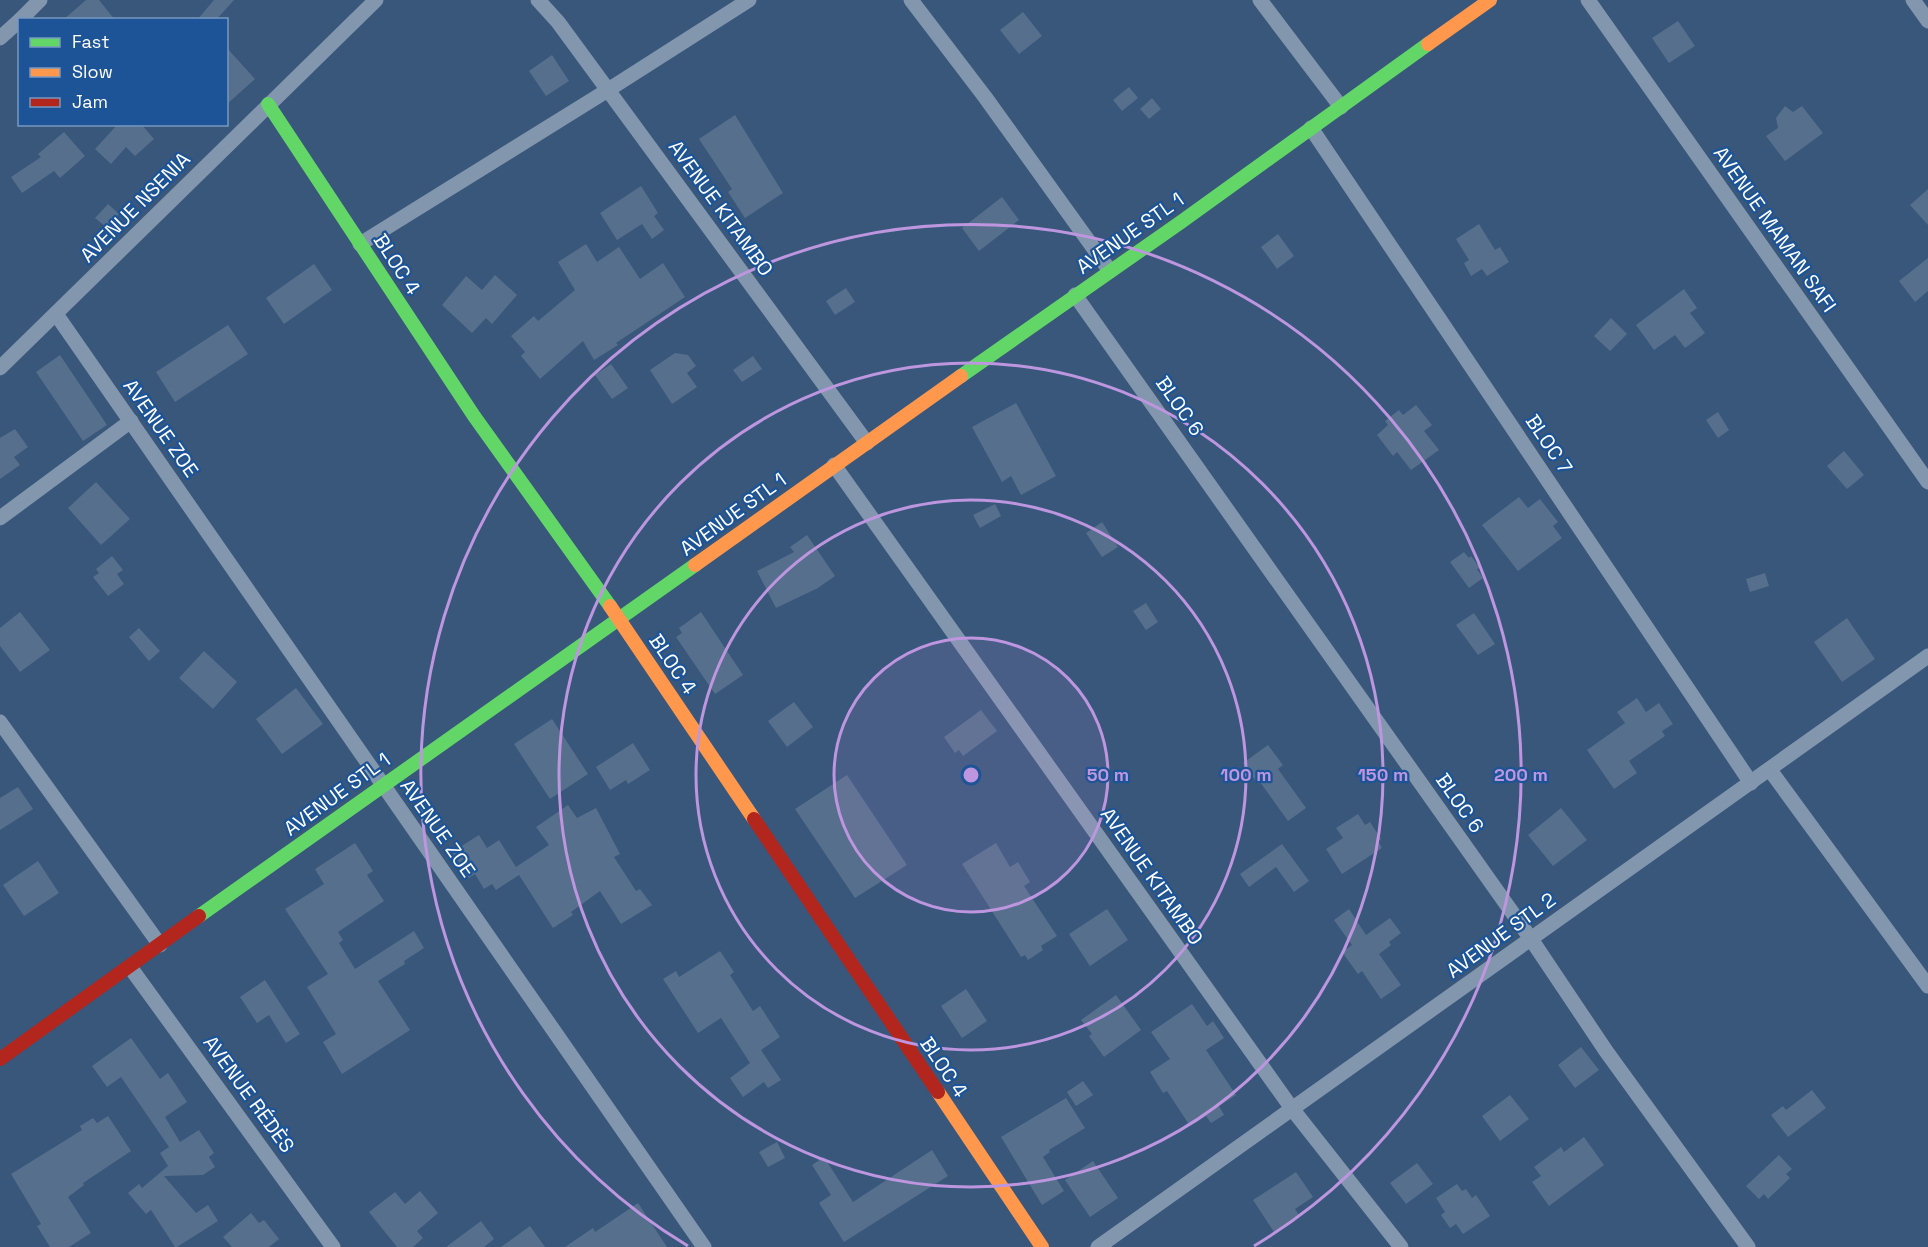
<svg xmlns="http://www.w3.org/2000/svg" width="1928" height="1247" font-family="'Space Grotesk',sans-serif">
	<rect width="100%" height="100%" fill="#38577b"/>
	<g fill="#566f8c">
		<path d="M 86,0 L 99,0 L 115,20 L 63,20 Z"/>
		<path d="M 214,0 L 234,0 L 216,20 L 197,20 Z"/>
		<path d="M 1023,12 L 1042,36 L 1019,54 L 1000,30 Z"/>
		<path d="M 1678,21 L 1695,46 L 1669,63 L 1652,38 Z"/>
		<path d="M 226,47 L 255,79 L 226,105 Z"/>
		<path d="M 552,55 L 569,81 L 546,96 L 529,71 Z"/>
		<path d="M 1129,87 L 1138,98 L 1122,111 L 1113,100 Z"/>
		<path d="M 1152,98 L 1161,109 L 1149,119 L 1140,109 Z"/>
		<path d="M 1785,106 L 1793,112 L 1802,106 L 1823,133 L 1785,161 L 1766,136 L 1778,128 L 1776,118 Z"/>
		<path d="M 735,115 L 783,193 L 745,218 L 728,192 L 732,189 L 699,139 Z"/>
		<path d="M 118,124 L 141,124 L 154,139 L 135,156 L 126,147 L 111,164 L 95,149 Z"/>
		<path d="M 64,132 L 85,156 L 60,178 L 54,171 L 22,193 L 11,177 L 41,157 L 38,154 Z"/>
		<path d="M 641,186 L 658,213 L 654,216 L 664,230 L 652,239 L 642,224 L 617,240 L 600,213 Z"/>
		<path d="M 1928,189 L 1928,225 L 1910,205 Z"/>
		<path d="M 1002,197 L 1019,220 L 979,251 L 962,228 Z"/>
		<path d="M 108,204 L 119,214 L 106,227 L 95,218 Z"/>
		<path d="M 1479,224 L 1495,250 L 1500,247 L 1509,262 L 1487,276 L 1482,269 L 1471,276 L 1464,263 L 1469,260 L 1456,239 Z"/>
		<path d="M 1278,234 L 1294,256 L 1277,269 L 1261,247 Z"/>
		<path d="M 586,244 L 597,262 L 619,247 L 640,279 L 663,263 L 685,297 L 616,343 L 618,345 L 594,360 L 583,341 L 540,379 L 521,356 L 525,352 L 511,336 L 534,316 L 538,321 L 575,290 L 558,262 Z"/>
		<path d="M 1928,258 L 1928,291 L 1915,302 L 1899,281 Z"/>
		<path d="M 314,264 L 332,290 L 284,324 L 266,298 Z"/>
		<path d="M 495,275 L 517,295 L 492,324 L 486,318 L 472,333 L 442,305 L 466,276 L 482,290 Z"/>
		<path d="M 846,288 L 855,302 L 835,315 L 826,301 Z"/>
		<path d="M 1684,289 L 1697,308 L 1690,313 L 1705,333 L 1685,348 L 1675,335 L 1654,350 L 1636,325 Z"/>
		<path d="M 1611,318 L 1627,334 L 1610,351 L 1594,336 Z"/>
		<path d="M 228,325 L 248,354 L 175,402 L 156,372 Z"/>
		<path d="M 675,353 L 688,355 L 696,366 L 687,373 L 697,387 L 672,404 L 650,370 Z"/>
		<path d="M 60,355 L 107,425 L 83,441 L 36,372 Z"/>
		<path d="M 753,356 L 762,369 L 742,382 L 733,370 Z"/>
		<path d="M 611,364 L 628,388 L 612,399 L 595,375 Z"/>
		<path d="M 1016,403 L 1056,476 L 1021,495 L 1011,476 L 1002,482 L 972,427 Z"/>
		<path d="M 1416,405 L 1432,425 L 1424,431 L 1439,450 L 1411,470 L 1397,452 L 1393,456 L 1377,435 L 1388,425 L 1385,421 L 1399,410 L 1403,415 Z"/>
		<path d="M 1718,412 L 1729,430 L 1718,438 L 1706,420 Z"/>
		<path d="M 15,429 L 28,447 L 14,457 L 20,465 L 0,479 L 0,438 Z"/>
		<path d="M 1844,451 L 1864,475 L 1847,489 L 1827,466 Z"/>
		<path d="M 96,482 L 130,519 L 101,545 L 68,508 Z"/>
		<path d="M 1519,497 L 1528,508 L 1540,499 L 1558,522 L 1553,526 L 1562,538 L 1518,571 L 1482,525 Z"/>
		<path d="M 995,504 L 1001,516 L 980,528 L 973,515 Z"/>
		<path d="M 1102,522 L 1118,547 L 1102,557 L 1086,533 Z"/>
		<path d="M 807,535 L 835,576 L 818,588 L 776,608 L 757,571 L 794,552 L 790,547 Z"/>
		<path d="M 1464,552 L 1469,558 L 1471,556 L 1480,568 L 1477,569 L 1483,578 L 1469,588 L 1450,562 Z"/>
		<path d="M 112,556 L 123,570 L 117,574 L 124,584 L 108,596 L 93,577 L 99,573 L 96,569 Z"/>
		<path d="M 1765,573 L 1769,586 L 1750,592 L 1746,579 Z"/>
		<path d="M 1146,603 L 1158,622 L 1146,630 L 1133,611 Z"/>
		<path d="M 20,612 L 50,650 L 20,672 L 0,646 L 0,628 Z"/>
		<path d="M 701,612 L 743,675 L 715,694 L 676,637 L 682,633 L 679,628 Z"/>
		<path d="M 1474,613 L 1495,644 L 1478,655 L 1456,625 Z"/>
		<path d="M 1847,618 L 1875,659 L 1842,682 L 1814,642 Z"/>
		<path d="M 139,628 L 160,651 L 149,661 L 129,637 Z"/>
		<path d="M 204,651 L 237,682 L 213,709 L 179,678 Z"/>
		<path d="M 296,688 L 323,724 L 282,754 L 256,719 Z"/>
		<path d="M 1637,698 L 1646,712 L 1659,703 L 1673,724 L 1662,731 L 1665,736 L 1629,761 L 1637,773 L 1614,789 L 1587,750 L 1625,723 L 1617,712 Z"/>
		<path d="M 794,702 L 813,727 L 787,747 L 768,721 Z"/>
		<path d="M 981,710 L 997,731 L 963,756 L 959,750 L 955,753 L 944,737 Z"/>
		<path d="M 552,719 L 588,774 L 550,799 L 514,744 Z"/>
		<path d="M 633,743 L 650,770 L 628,784 L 626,780 L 610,790 L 596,767 Z"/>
		<path d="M 1268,745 L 1283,765 L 1278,769 L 1306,808 L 1288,821 L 1260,782 L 1258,784 L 1243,763 Z"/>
		<path d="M 847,775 L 907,865 L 855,898 L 795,809 Z"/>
		<path d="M 18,787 L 33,809 L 0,830 L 0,798 Z"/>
		<path d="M 568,805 L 577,818 L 596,808 L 620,854 L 614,857 L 636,891 L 640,889 L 652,905 L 621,924 L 600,891 L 571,912 L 573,915 L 553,928 L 519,875 L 496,890 L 492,884 L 484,889 L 475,874 L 469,878 L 452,852 L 479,835 L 487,848 L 499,840 L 516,867 L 549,845 L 536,827 Z"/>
		<path d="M 1561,808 L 1587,840 L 1553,866 L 1528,835 Z"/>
		<path d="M 1358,814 L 1365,825 L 1370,822 L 1381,839 L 1378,841 L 1382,848 L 1342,874 L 1326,849 L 1343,838 L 1336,828 Z"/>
		<path d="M 355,843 L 373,871 L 367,875 L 384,901 L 338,932 L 343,940 L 339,943 L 355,969 L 414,931 L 424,948 L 404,961 L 405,964 L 378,981 L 410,1030 L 342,1074 L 323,1042 L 336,1034 L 307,987 L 328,974 L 285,909 L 324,884 L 315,869 Z"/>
		<path d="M 996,843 L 1010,867 L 1018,862 L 1030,882 L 1024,886 L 1057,936 L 1041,946 L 1043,950 L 1028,960 L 1025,955 L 1021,957 L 962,864 Z"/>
		<path d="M 1282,844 L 1309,881 L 1294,892 L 1276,867 L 1249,887 L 1240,874 Z"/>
		<path d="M 38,861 L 59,893 L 24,916 L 3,885 Z"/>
		<path d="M 1107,909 L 1128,940 L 1090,966 L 1069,934 Z"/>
		<path d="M 1349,909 L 1366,935 L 1390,918 L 1401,933 L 1389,942 L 1391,945 L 1379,954 L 1401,985 L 1381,999 L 1362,971 L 1358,974 L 1342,952 L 1352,945 L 1334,920 Z"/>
		<path d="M 720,951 L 734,972 L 730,975 L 753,1011 L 760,1006 L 780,1037 L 761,1050 L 781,1080 L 768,1088 L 764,1082 L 743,1097 L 730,1078 L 750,1063 L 721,1018 L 698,1033 L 663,979 L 676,971 L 679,977 Z"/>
		<path d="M 265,980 L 300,1034 L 286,1043 L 269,1015 L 257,1023 L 240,997 Z"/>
		<path d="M 966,989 L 987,1021 L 962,1038 L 941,1006 Z"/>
		<path d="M 1116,995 L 1141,1030 L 1104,1057 L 1089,1036 L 1092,1034 L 1081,1020 Z"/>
		<path d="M 1192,1004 L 1207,1026 L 1213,1021 L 1224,1038 L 1206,1050 L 1236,1095 L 1219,1106 L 1224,1115 L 1211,1123 L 1206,1116 L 1190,1126 L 1167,1091 L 1163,1093 L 1150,1072 L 1170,1059 L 1151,1032 Z"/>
		<path d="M 131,1038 L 160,1079 L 168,1073 L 187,1102 L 165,1117 L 180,1142 L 199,1130 L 214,1153 L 209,1157 L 215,1167 L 203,1175 L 164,1176 L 196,1213 L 208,1205 L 218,1221 L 177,1247 L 175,1247 L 151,1210 L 146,1214 L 128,1193 L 139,1184 L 142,1188 L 168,1166 L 160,1153 L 169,1147 L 121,1077 L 107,1087 L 92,1066 Z"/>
		<path d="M 1581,1047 L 1599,1070 L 1575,1088 L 1558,1065 Z"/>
		<path d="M 1083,1081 L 1093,1095 L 1076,1106 L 1067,1092 Z"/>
		<path d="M 1812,1090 L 1826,1108 L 1788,1137 L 1771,1115 L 1783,1106 L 1786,1110 Z"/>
		<path d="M 1510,1095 L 1529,1119 L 1500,1141 L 1482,1116 Z"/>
		<path d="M 1066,1098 L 1085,1128 L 1049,1150 L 1050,1152 L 1043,1157 L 1064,1191 L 1042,1205 L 1001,1137 Z"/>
		<path d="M 108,1116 L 131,1151 L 83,1183 L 84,1185 L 68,1197 L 91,1233 L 69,1247 L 50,1247 L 37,1226 L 41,1224 L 11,1174 L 82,1130 L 80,1126 L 93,1118 L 97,1123 Z"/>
		<path d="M 1584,1137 L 1604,1165 L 1549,1206 L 1532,1182 L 1541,1176 L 1534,1167 L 1561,1147 L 1564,1152 Z"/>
		<path d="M 777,1142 L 785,1158 L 768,1167 L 759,1152 Z"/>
		<path d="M 932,1150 L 948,1176 L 844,1242 L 819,1203 L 831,1195 L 812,1165 L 824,1157 L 853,1202 Z"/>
		<path d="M 1779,1155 L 1792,1169 L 1786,1174 L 1790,1178 L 1768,1199 L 1764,1194 L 1759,1199 L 1746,1186 Z"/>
		<path d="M 1093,1161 L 1118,1198 L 1090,1217 L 1065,1180 Z"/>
		<path d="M 1417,1163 L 1433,1184 L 1406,1204 L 1390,1183 Z"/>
		<path d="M 1296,1172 L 1313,1197 L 1295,1209 L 1299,1215 L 1274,1232 L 1253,1200 Z"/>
		<path d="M 1457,1184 L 1462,1191 L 1466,1189 L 1472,1198 L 1476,1195 L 1490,1216 L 1463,1234 L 1456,1224 L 1450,1228 L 1441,1215 L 1445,1212 L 1436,1198 Z"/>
		<path d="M 420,1191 L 438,1213 L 417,1231 L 423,1238 L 413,1247 L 397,1247 L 369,1212 L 395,1192 L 405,1204 Z"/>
		<path d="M 638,1203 L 667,1247 L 565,1247 L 593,1228 L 595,1232 Z"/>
		<path d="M 251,1213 L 259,1223 L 264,1220 L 279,1239 L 269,1247 L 232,1247 L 223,1237 Z"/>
		<path d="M 481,1221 L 494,1239 L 484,1247 L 446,1247 Z"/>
		<path d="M 530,1226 L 545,1247 L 501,1247 Z"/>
	</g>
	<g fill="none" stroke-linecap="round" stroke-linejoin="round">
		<g stroke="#8296ad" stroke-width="15">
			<path d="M 538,0 L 558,22 L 867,443"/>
			<path d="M 911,0 L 985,97 L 1110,271"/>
			<path d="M 1260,0 L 1341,107"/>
			<path d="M 1588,0 L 1928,482"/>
			<path d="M 1913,0 L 1928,21"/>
			<path d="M 20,20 L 40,0"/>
			<path d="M 0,38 L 20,20"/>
			<path d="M 1311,128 L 1751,783"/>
			<path d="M 360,244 L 608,90 L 749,0"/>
			<path d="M 1075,295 L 1531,939 L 1606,1051 L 1748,1247"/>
			<path d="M 56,314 L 704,1247"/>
			<path d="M 0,368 L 376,0"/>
			<path d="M 834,465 L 1293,1110 L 1401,1247"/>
			<path d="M 0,518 L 131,421"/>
			<path d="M 0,722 L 160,945"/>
			<path d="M 1770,770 L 1928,986"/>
			<path d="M 130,967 L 333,1247"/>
			<path d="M 1098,1247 L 1928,656"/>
		</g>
		<g stroke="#63d668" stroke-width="14">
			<path d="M 268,104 L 474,416 L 610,606"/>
			<path d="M 961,376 L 1181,222 L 1428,44"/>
			<path d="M 199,916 L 695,565"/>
		</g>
		<g stroke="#ff974d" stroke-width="14">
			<path d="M 1428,44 L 1490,0"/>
			<path d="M 695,565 L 961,376"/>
			<path d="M 610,606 L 754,819"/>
			<path d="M 938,1092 L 1042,1247"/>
		</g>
		<g stroke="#b3261e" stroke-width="14">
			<path d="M 754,819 L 938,1092"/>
			<path d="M 0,1059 L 199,916"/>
		</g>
	</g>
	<circle cx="971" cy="775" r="137" fill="#bd96df" fill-opacity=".12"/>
	<g fill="none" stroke="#bd96df" stroke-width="3">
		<circle cx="971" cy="775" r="137"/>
		<circle cx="971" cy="775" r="275"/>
		<circle cx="971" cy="775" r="412"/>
		<path d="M688 1246A550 550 0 1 1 1254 1246"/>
	</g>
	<g text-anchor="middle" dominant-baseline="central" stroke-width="4.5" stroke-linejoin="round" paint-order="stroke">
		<g font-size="20" fill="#fff" stroke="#1c5497">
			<text transform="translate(135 207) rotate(-45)">AVENUE NSENIA</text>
			<text transform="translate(721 208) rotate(54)">AVENUE KITAMBO</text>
			<text transform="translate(1775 229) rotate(55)">AVENUE MAMAN SAFI</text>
			<text transform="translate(1130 233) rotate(-35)">AVENUE STL 1</text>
			<text transform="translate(397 264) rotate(57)">BLOC 4</text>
			<text transform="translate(1180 406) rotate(55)">BLOC 6</text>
			<text transform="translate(161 428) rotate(55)">AVENUE ZOE</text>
			<text transform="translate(1549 444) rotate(56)">BLOC 7</text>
			<text transform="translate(733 514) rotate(-36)">AVENUE STL 1</text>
			<text transform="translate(673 664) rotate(56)">BLOC 4</text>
			<text transform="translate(337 794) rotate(-36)">AVENUE STL 1</text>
			<text transform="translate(1460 803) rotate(55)">BLOC 6</text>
			<text transform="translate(438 828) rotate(55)">AVENUE ZOE</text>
			<text transform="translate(1152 876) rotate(55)">AVENUE KITAMBO</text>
			<text transform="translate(1501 935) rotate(-36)">AVENUE STL 2</text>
			<text transform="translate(944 1067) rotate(56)">BLOC 4</text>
			<text transform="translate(249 1094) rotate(54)">AVENUE RÉDÈS</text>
		</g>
	</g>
	<circle cx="971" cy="775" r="9" fill="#bd96df" stroke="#1c5497" stroke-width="3"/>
	<g font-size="18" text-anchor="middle" font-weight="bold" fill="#bd96df" stroke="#1c5497" stroke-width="4.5" stroke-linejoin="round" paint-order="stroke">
		<text x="1108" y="781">50 m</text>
		<text x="1246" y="781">100 m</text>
		<text x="1383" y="781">150 m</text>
		<text x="1521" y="781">200 m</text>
	</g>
	<rect x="18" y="18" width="210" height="108" fill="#1c5497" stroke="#7798c1" stroke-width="1.5"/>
	<rect x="30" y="38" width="30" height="9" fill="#63d668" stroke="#7798c1" stroke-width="1.5"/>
	<text x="72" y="48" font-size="18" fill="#ffffff">Fast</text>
	<rect x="30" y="68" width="30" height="9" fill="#ff974d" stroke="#7798c1" stroke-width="1.5"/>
	<text x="72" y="78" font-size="18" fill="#ffffff">Slow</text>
	<rect x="30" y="98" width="30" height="9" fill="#b3261e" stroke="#7798c1" stroke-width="1.5"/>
	<text x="72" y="108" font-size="18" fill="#ffffff">Jam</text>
</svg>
